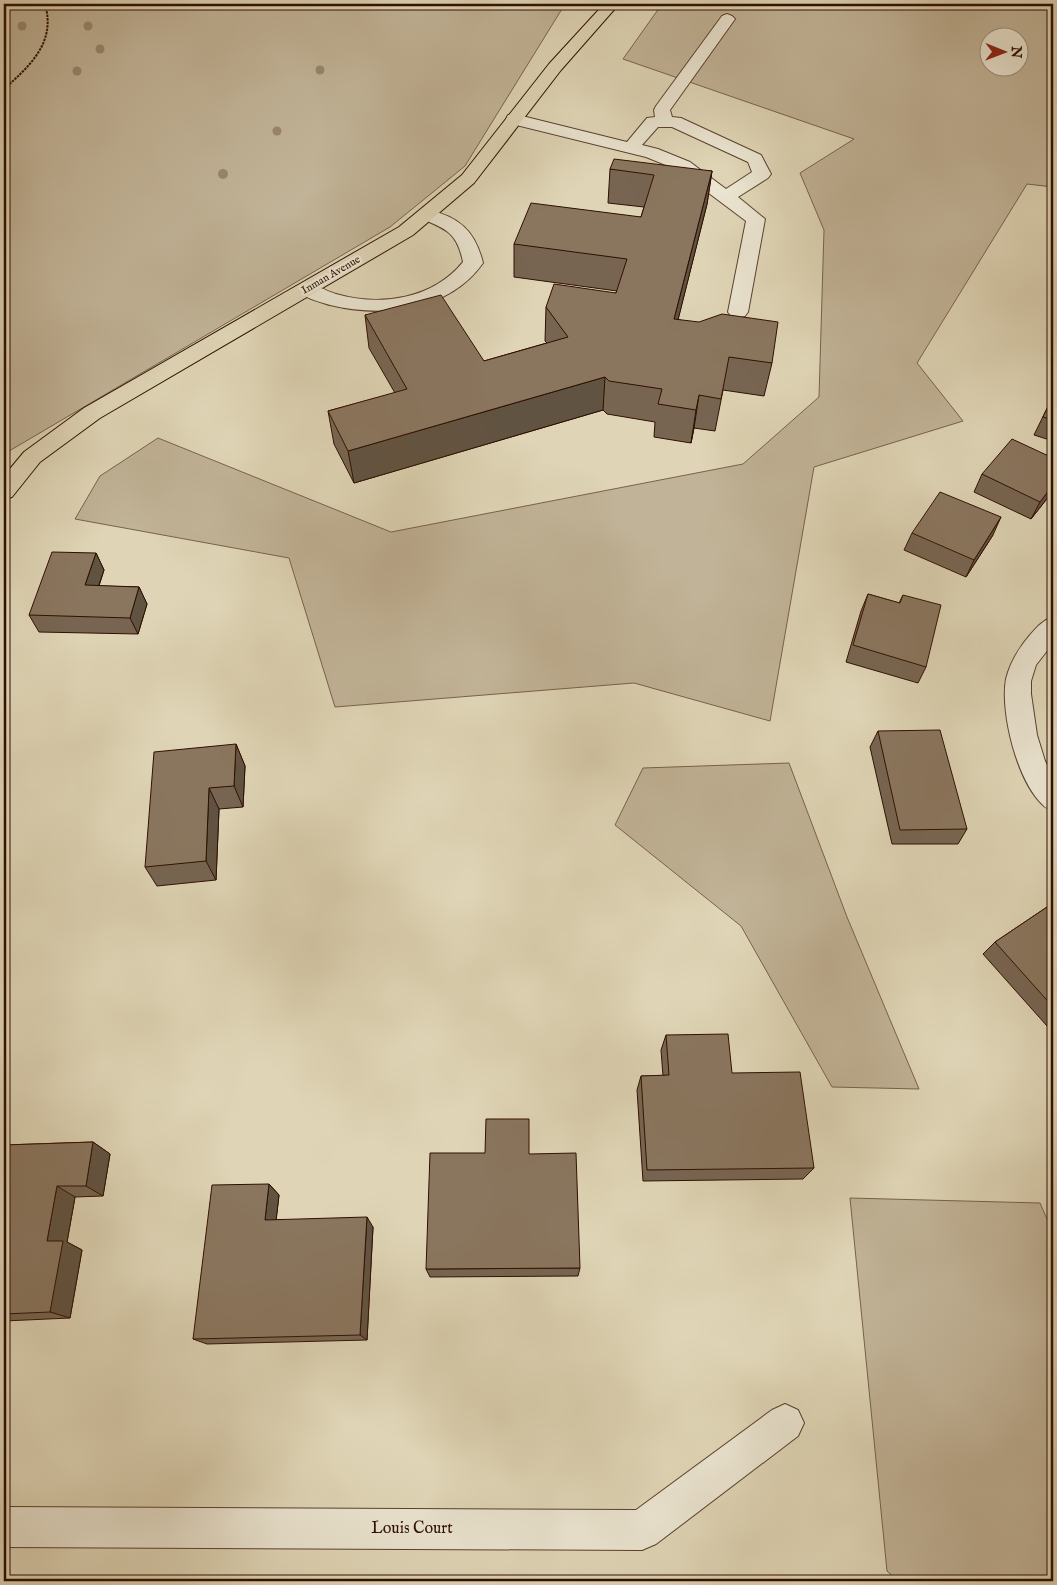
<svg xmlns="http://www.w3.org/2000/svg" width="1057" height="1585" font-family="'IM FELL English',serif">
	<rect width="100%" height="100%" fill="#dfd5b6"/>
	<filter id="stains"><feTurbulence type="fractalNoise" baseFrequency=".004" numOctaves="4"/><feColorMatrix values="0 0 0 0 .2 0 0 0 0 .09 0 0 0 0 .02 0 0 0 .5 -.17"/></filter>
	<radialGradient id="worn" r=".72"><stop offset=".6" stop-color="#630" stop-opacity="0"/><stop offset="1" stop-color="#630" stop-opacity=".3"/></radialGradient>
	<g fill="#c1b397" stroke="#78614c" fill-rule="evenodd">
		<path d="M 4,4 L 565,4 L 465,166 L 390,227 L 4,454 Z"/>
		<path d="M 662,4 L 1053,4 L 1053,187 L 1027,184 L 917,363 L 963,421 L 814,467 L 770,721 L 634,683 L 335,707 L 289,558 L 75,519 L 100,476 L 158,438 L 391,532 L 743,464 L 819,397 L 824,230 L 800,173 L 854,139 L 623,59 ZM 990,38 L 1020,38 L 1020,68 L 990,68 Z"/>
		<path d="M 789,763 L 847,917 L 919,1089 L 832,1087 L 741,926 L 615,825 L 643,768 Z"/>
		<path d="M 850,1198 L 1040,1203 L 1053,1233 L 1053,1581 L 898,1581 L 887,1571 Z"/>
	</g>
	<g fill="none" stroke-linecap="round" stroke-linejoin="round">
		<defs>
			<g id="minor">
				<path d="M 727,14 L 732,16 L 735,19 L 670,110 L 672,117 L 681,118 L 761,155 L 771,174 L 768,178 L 738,197 L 765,219 L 748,312 L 745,316 L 738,318 L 731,316 L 728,312 L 746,221 L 678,170 L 646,157 L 508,123 L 506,119 L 508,115 L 514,114 L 627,142 L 647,118 L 655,117 L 654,110 L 656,106 L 722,16 ZM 658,127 L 672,127 L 748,162 L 752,172 L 726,189 L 690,162 L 658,149 L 642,145 Z"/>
				<path d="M 426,209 C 459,217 475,230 483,263 C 449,311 384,318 330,305 C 320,302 303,298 296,289 L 299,285 C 313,282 323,290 336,294 C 381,307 433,299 463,262 C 457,232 446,229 420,218 L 417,214 L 420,210 Z"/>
				<path d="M 1053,617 L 1053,643 L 1036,665 L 1031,681 L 1031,694 L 1037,735 L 1045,761 L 1053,777 L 1053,810 C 1050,809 1045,808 1043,805 C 1017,781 1000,712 1006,679 C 1010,662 1019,648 1030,635 C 1037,627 1043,620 1053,617 Z"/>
				<path d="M 785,1404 L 798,1410 L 804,1423 L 798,1436 L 656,1544 L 642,1550 L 4,1547 L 4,1507 L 636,1510 L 772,1410 Z"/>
			</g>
			<path id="major" d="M 604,4 L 619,4 L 561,70 L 474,183 L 413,235 L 100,418 L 40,462 L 12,497 L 4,499 L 4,476 L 24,452 L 84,408 L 399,227 L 462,175 L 549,64 Z"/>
		</defs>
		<use href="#minor" stroke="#5a402e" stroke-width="2"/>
		<use href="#major" stroke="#2e0f00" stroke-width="2"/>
		<path stroke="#2e0f00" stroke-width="2" stroke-dasharray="2.5 1" stroke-linecap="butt" d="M 4,89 C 31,65 56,42 45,4"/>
		<use href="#minor" fill="#eae4d0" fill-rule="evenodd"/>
		<use href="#major" fill="#dfd5b6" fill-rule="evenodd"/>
	</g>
	<g fill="#9a876f">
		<circle cx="22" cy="26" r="4.5"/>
		<circle cx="88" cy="26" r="4.5"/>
		<circle cx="100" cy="49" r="4.5"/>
		<circle cx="320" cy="70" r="4.5"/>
		<circle cx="77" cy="71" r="4.5"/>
		<circle cx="277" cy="131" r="4.5"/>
		<circle cx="223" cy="174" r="5"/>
	</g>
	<g fill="#776552" stroke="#2e0f00">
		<path d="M 610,169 L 712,171 L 707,204 L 678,319 L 772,363 L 764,396 L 723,390 L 715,431 L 694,428 L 691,443 L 654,437 L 655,422 L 607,414 L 603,410 L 354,483 L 334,444 L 328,411 L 395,393 L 369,348 L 365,315 L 484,361 L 547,343 L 545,341 L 546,307 L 616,293 L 617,291 L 514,277 L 514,244 L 641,217 L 644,207 L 608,203 Z"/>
		<path d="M 1053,396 L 1053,441 L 1034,435 Z"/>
		<path d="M 982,474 L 1053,491 L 1031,519 L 974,492 Z"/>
		<path d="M 912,533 L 993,535 L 966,577 L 904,550 Z"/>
		<path d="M 96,553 L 104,570 L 99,586 L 139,587 L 147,604 L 138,634 L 39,632 L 29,615 Z"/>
		<path d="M 868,594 L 899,603 L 903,595 L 926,667 L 918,683 L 846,662 L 861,611 Z"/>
		<path d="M 878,731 L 967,829 L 958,844 L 892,844 L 870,747 Z"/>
		<path d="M 236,744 L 245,766 L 243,807 L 219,809 L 216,880 L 157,886 L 145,867 Z"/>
		<path d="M 1053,903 L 1053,1021 L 1047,1026 L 983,954 L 995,942 Z"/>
		<path d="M 666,1035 L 732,1073 L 814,1168 L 803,1179 L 643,1181 L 637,1090 L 641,1076 L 663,1076 L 661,1050 Z"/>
		<path d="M 93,1142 L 110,1154 L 103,1196 L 75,1197 L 67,1242 L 82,1250 L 70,1318 L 4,1321 L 4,1145 Z"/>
		<path d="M 269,1184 L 279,1195 L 276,1220 L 373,1227 L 367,1340 L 207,1344 L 193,1339 Z"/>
		<path d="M 580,1268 L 578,1276 L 430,1277 L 426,1269 Z"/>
	</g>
	<g fill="#615342" stroke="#2e0f00">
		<path d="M 712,171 L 707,204 L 670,352 L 674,319 Z"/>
		<path d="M 605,377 L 603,410 L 354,483 L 348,451 Z"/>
		<path d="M 699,395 L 694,428 L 691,443 L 696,410 Z"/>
		<path d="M 1053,485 L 1053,491 L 1031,519 L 1040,502 Z"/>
		<path d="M 1001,517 L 993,535 L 966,577 L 974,560 Z"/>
		<path d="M 96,553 L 104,570 L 93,602 L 85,585 Z"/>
		<path d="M 139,587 L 147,604 L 138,634 L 130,618 Z"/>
		<path d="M 236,744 L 245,766 L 243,807 L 234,786 Z"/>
		<path d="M 209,788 L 219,809 L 216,880 L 206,861 Z"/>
		<path d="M 93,1142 L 110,1154 L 103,1196 L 86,1186 Z"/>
		<path d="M 269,1184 L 279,1195 L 275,1230 L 265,1220 Z"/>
		<path d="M 57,1186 L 75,1197 L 67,1242 L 82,1250 L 70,1318 L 50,1312 L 47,1241 Z"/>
		<path d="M 367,1217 L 373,1227 L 367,1340 L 360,1335 Z"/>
	</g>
	<g fill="#8a765f" stroke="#2e0f00">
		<path d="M 614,159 L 712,171 L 674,319 L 699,322 L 722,314 L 778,322 L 772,363 L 729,357 L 721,399 L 699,395 L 696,410 L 658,404 L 662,389 L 609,381 L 605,377 L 348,451 L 328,411 L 407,389 L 365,315 L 441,295 L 484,361 L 568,337 L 546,307 L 554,284 L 616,293 L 627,259 L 514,244 L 531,203 L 641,217 L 654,175 L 610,169 Z"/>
		<path d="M 1053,396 L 1053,420 L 1043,417 Z"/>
		<path d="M 1012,439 L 1053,458 L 1053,485 L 1040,502 L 982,474 Z"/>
		<path d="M 940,492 L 1001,517 L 974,560 L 912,533 Z"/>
		<path d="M 52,552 L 96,553 L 85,585 L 139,587 L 130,618 L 29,615 Z"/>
		<path d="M 868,594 L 900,603 L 903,595 L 941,605 L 926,667 L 853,645 Z"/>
		<path d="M 940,730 L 967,829 L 900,830 L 878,731 Z"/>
		<path d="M 236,744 L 234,786 L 209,788 L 206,861 L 145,867 L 154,752 Z"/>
		<path d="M 1053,903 L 1053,1007 L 995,942 Z"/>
		<path d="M 728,1034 L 732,1073 L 800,1072 L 814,1168 L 647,1170 L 641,1076 L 669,1075 L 666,1035 Z"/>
		<path d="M 486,1119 L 529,1119 L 529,1154 L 576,1153 L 580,1268 L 426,1269 L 430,1153 L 485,1153 Z"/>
		<path d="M 93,1142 L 86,1186 L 57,1186 L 47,1241 L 63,1241 L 50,1312 L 4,1314 L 4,1145 Z"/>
		<path d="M 269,1184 L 265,1220 L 367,1217 L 360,1335 L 193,1339 L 212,1185 Z"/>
	</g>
	<g text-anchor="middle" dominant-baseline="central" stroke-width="5" stroke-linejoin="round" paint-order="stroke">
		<g font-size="11" fill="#2e0f00" stroke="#eae4d0">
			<text transform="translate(331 275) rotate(-30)">Inman Avenue</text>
		</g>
		<g font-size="16" fill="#2e0f00" stroke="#eae4d0">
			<text x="412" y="1529">Louis Court</text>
		</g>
	</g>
	<rect width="1057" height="1585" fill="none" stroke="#dfd5b6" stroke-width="20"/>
	<rect x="5" y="5" width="1047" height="1575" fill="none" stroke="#2e0f00" stroke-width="2.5"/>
	<rect x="10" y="10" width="1037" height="1565" fill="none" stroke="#2e0f00"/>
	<g transform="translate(1004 52) rotate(91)"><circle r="24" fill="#eae4d0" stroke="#9f8f7d"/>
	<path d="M0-4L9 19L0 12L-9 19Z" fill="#8f2418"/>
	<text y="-8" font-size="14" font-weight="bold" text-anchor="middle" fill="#2e0f00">N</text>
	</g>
	<rect width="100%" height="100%" filter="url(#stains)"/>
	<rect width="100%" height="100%" fill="url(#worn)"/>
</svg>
